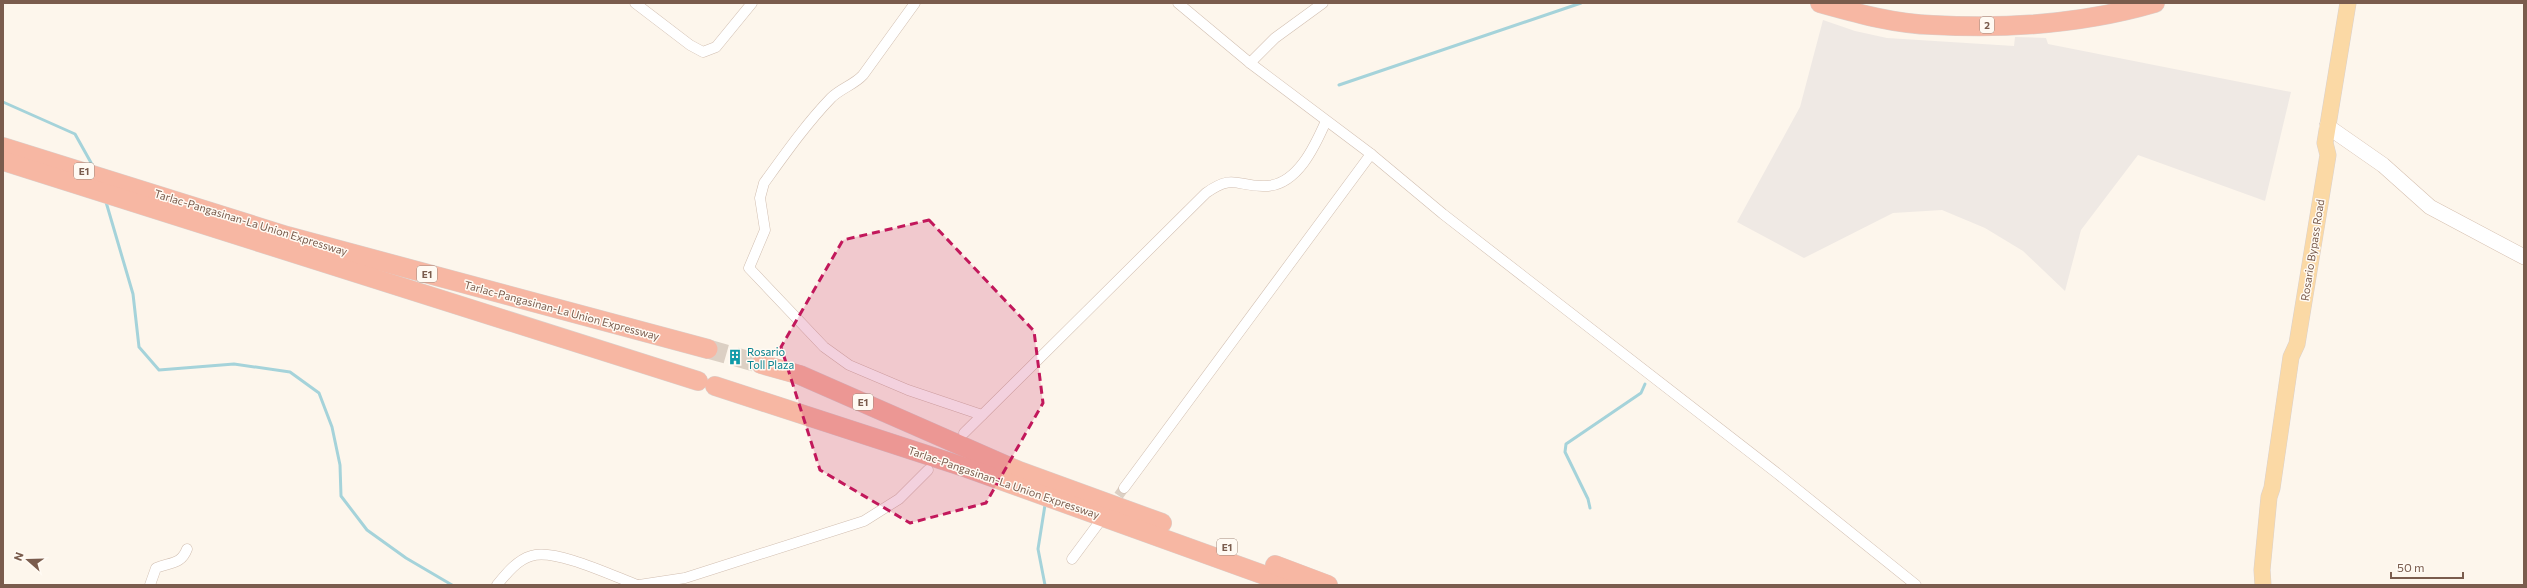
<svg xmlns="http://www.w3.org/2000/svg" width="2527" height="588" font-family="Commissioner,sans-serif">
	<rect width="100%" height="100%" fill="#fdf6ec"/>
	<path fill="#efe9e4" d="M 1823,20 L 1855,31 L 1887,38 L 2014,46 L 2015,37 L 2046,38 L 2048,44 L 2291,92 L 2265,201 L 2138,155 L 2081,230 L 2065,291 L 2023,251 L 1985,228 L 1942,210 L 1893,213 L 1804,258 L 1737,222 L 1800,107 Z"/>
	<g fill="none" stroke-linecap="round" stroke-linejoin="round">
		<g stroke="#a5d3da" stroke-width="3">
			<path d="M 1339,85 L 1581,3"/>
			<path d="M 3,102 L 75,134 L 94,168"/>
			<path d="M 106,202 L 133,294 L 139,347 L 159,370 L 234,364 L 290,372 L 319,393 L 332,427 L 340,465 L 341,496 L 367,530 L 406,558 L 452,585"/>
			<path d="M 1590,508 L 1588,499 L 1565,452 L 1566,444 L 1641,393 L 1645,384"/>
			<path d="M 1045,585 L 1038,549 L 1045,505"/>
		</g>
		<path stroke="#dcd0c4" stroke-width="10" stroke-dasharray="10 5" stroke-linecap="butt" d="M 1110,508 L 1124,488"/>
		<path stroke="#dcd0c4" stroke-width="19" stroke-dasharray="19 10" stroke-linecap="butt" d="M 708,349 L 761,364"/>
		<defs>
			<g id="street">
				<path d="M 635,3 L 690,45 L 703,52 L 716,47 L 752,3"/>
				<path d="M 915,3 L 863,75 C 854,85 841,88 831,98 C 806,124 785,154 764,183 L 760,198 L 765,230 L 749,268 L 824,347 L 849,365 L 908,390 L 982,415"/>
				<path d="M 1178,3 L 1250,63 L 1371,154 L 1443,214 L 1778,474 L 1916,585"/>
				<path d="M 1250,63 L 1275,38 L 1323,3"/>
				<path d="M 964,433 L 1206,193 C 1234,173 1237,187 1265,186 C 1297,186 1315,146 1326,121"/>
				<path d="M 1124,488 L 1371,154"/>
				<path d="M 1072,559 L 1098,524"/>
				<path d="M 150,585 L 156,568 C 170,562 181,565 187,549"/>
				<path d="M 497,585 C 506,574 517,560 531,556 C 555,548 613,576 637,585"/>
				<path d="M 639,585 L 685,578 L 864,521 L 899,499 L 928,470"/>
			</g>
			<path id="secondary" d="M 2327,126 L 2383,165 L 2430,207 L 2524,257"/>
			<path id="primary" d="M 2263,585 L 2262,570 L 2269,497 L 2272,488 L 2291,357 L 2297,344 L 2328,155 L 2325,143 L 2348,3"/>
			<g id="highway">
				<path d="M 1820,3 C 1856,13 1894,24 1933,25 C 2007,29 2083,24 2155,3"/>
				<path d="M 3,147 L 287,236 L 708,349"/>
				<path d="M 3,161 L 698,381"/>
				<path d="M 761,364 L 800,375 L 1019,471 L 1162,523"/>
				<path d="M 715,386 L 967,468 L 1292,585"/>
				<path d="M 1275,565 L 1328,585"/>
			</g>
		</defs>
		<use href="#street" stroke="#d1beb0" stroke-width="11"/>
		<use href="#secondary" stroke="#d6c0b0" stroke-width="16"/>
		<use href="#primary" stroke="#dad1cd" stroke-width="17"/>
		<use href="#highway" stroke="#dad1cd" stroke-width="20"/>
		<use href="#street" stroke="#fff" stroke-width="10"/>
		<use href="#secondary" stroke="#fff" stroke-width="15"/>
		<use href="#primary" stroke="#fbd9a5" stroke-width="16"/>
		<use href="#highway" stroke="#f7b7a3" stroke-width="19"/>
	</g>
	<path fill="#c2185b" fill-opacity="0.2" stroke="#c2185b" stroke-width="3" stroke-dasharray="8 5" stroke-linejoin="round" d="M 929,220 L 1034,331 L 1043,403 L 986,503 L 910,523 L 820,470 L 781,347 L 843,240 Z"/>
	<defs>
		<symbol id="building-bare" viewBox="-9 -9 18 18"><path d="M-4-6H4V6H1V3H-1V6H-4ZM-2.5-4.3h1.7v1.8h-1.7ZM.8-4.3h1.7v1.8H.8ZM-2.5-1h1.7V.8h-1.7ZM.8-1h1.7V.8H.8Z" fill="#0f9aa8" stroke="#fffaf3" stroke-width="2.5" paint-order="stroke"/></symbol>
	</defs>
	<g fill-rule="evenodd">
		<use href="#building-bare" x="724" y="346" width="22" height="22"/>
	</g>
	<g text-anchor="middle" dominant-baseline="central" stroke-width="3" stroke-linejoin="round" paint-order="stroke">
		<g fill="#fffaf3" stroke="#a28b7f" stroke-width="1">
			<rect x="1980" y="17" width="14" height="16" rx="3"/>
			<rect x="74" y="163" width="20" height="16" rx="3"/>
			<rect x="417" y="266" width="20" height="16" rx="3"/>
			<rect x="853" y="394" width="20" height="16" rx="3"/>
			<rect x="1217" y="539" width="20" height="16" rx="3"/>
		</g>
		<g font-size="10" font-weight="bold" fill="#7a5c4d">
			<text x="1987" y="25">2</text>
			<text x="84" y="171">E1</text>
			<text x="427" y="274">E1</text>
			<text x="863" y="402">E1</text>
			<text x="1227" y="547">E1</text>
		</g>
		<g font-size="11" fill="#7a5c4d" stroke="#fffaf3">
			<text transform="translate(251 222) rotate(17)">Tarlac-Pangasinan-La Union Expressway</text>
			<text transform="translate(2312 250) rotate(-81)">Rosario Bypass Road</text>
			<text transform="translate(562 310) rotate(15)">Tarlac-Pangasinan-La Union Expressway</text>
			<text transform="translate(1004 482) rotate(19)">Tarlac-Pangasinan-La Union Expressway</text>
		</g>
		<g font-size="11" fill="#0d838f" stroke="#fffaf3" text-anchor="start">
			<text x="747" y="351">Rosario<tspan x="747" dy="13">Toll Plaza</tspan></text>
		</g>
	</g>
	<rect width="2527" height="588" fill="none" stroke="#7a5c4d" stroke-width="8"/>
	<g transform="translate(28 560) rotate(290)" stroke="#fffaf3" stroke-width="3" paint-order="stroke">
	<path d="M0-3L7 15L0 10L-7 15Z" fill="#7a5c4d"/>
	<text y="-6" font-size="11" font-weight="bold" text-anchor="middle" fill="#7a5c4d">N</text>
	</g>
	<path d="M2391 572v6h72v-6" fill="none" stroke="#7a5c4d" stroke-width="2"/>
	<text x="2397" y="572" font-size="12" fill="#7a5c4d" stroke="#fffaf3" stroke-width="3" paint-order="stroke">50 m</text>
</svg>
